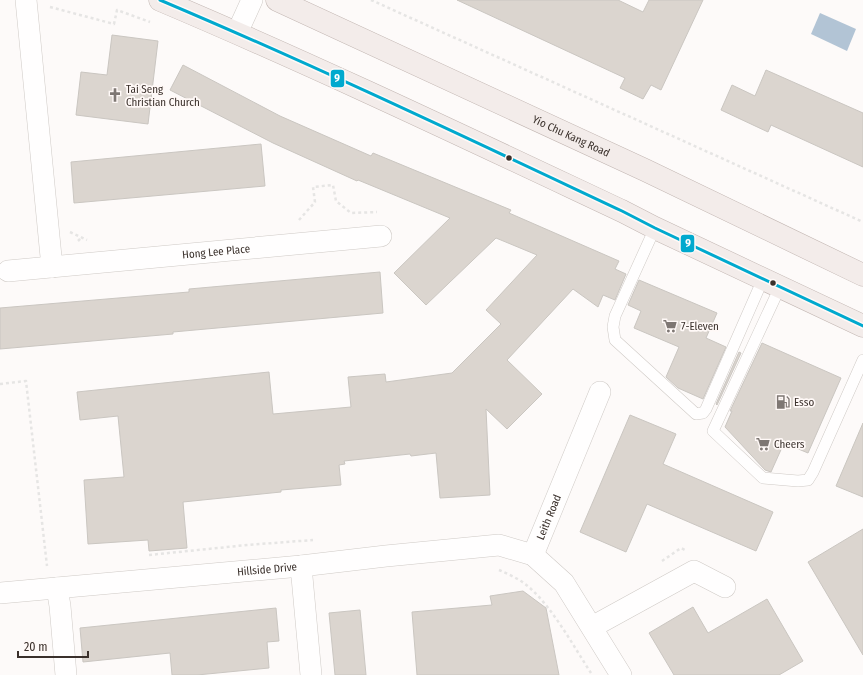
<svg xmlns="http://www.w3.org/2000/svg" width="863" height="675" font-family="'Fira Sans Condensed',sans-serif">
	<rect width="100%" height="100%" fill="#fdfaf9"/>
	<path fill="#b2c4d5" d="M 820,13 L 856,29 L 847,51 L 811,34 Z"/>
	<g fill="#dbd5cf" stroke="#cac6c1">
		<path d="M 457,0 L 618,0 L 643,12 L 649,0 L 703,0 L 661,90 L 651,85 L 643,99 L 620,88 L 625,78 Z"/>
		<path d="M 112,35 L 158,41 L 148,124 L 76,115 L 81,72 L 107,75 Z"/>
		<path d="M 183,65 L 280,116 L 371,156 L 373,153 L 511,210 L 509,213 L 619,261 L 615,269 L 626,274 L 615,300 L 603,295 L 598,307 L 573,289 L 507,360 L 542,394 L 507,429 L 486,409 L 490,495 L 440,498 L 436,453 L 411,456 L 410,454 L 344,461 L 345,464 L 339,465 L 341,485 L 281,490 L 281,492 L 183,502 L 187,548 L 149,551 L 148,540 L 88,544 L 84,480 L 124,477 L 118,416 L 80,420 L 77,392 L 269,372 L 273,414 L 351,407 L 348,377 L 385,374 L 386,382 L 452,373 L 501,324 L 486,310 L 537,255 L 496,238 L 426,305 L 394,273 L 450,218 L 358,180 L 357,181 L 273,143 L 170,90 Z"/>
		<path d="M 766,70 L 863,113 L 863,167 L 771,125 L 768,132 L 721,110 L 732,85 L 755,96 Z"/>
		<path d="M 261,144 L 265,186 L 74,203 L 71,162 Z"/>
		<path d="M 380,272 L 383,313 L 173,332 L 173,334 L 0,349 L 0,308 L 189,292 L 189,289 Z"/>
		<path d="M 639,280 L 717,313 L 706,338 L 726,347 L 703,399 L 678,388 L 666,377 L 679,347 L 634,328 L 641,311 L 628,305 Z"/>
		<path d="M 762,343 L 841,378 L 808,453 L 784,443 L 771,472 L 765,470 L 725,427 L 732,411 L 730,411 Z"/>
		<path d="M 739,352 L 741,353 L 717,405 L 716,404 Z"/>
		<path d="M 630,415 L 676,434 L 663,464 L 773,512 L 756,551 L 647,504 L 626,552 L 580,532 Z"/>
		<path d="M 863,423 L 863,497 L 836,486 Z"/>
		<path d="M 863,529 L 863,655 L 808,562 Z"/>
		<path d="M 523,591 L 546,608 L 559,675 L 417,675 L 412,612 L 492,605 L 490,596 Z"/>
		<path d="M 767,599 L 803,661 L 779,675 L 674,675 L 649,633 L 693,607 L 708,633 Z"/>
		<path d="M 276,608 L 279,641 L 267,642 L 269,668 L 197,675 L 172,675 L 170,653 L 83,662 L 80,628 Z"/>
		<path d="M 360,610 L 366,675 L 335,675 L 329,613 Z"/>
	</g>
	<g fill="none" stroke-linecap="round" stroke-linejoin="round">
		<defs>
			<g id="service">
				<path d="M 655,228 L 615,316 L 613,327 L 615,340 L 696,414 L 703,413 L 706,409 L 763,279"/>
				<path d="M 780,287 L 713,431 L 763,478 L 798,481 L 808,480 L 813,472 L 863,360"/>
			</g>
			<g id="minor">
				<path d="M 26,0 L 52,267"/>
				<path d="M 237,33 L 252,0"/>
				<path id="s1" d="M 8,271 L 381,236"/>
				<path id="s2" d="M 533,555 L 600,392"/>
				<path d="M 301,566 L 311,675"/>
				<path d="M 57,588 L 60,606 L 66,675"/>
				<path id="s3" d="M 0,593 L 301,566 L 386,556 L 499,545 L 533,555 L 564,583 L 621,675"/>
				<path d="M 592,627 L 694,571 L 725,587"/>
			</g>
			<g id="primary">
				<path d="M 160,0 C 316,66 469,139 622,211 L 655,228 L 863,326"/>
				<path id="s4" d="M 277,0 L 645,170 L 863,275"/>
			</g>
		</defs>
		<use href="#service" stroke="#cfcac6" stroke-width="12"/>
		<use href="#minor" stroke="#cfcac6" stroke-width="22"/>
		<use href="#primary" stroke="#c2b6b2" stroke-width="23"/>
		<g stroke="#e6e5e4" stroke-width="2.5" stroke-dasharray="3 3" stroke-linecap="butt">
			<path d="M 371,0 L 863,222"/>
			<path d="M 50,7 L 114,24 L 117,10 L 150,22"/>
			<path d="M 299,220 L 315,202 L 313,187 L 333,185 L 336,201 L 351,213 L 377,212"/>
			<path d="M 70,232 L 87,240"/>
			<path d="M 78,241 L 82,237"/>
			<path d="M 0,384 L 26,381 L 47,566"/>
			<path d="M 149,555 L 247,545 L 313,540"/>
			<path d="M 662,561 L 681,548 L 685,550"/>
			<path d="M 499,570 C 510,575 522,580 531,589 C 554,610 574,647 591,673"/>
		</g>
		<use href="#service" stroke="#fffefe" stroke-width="11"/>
		<use href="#minor" stroke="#fffefe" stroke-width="21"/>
		<use href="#primary" stroke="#f3ecea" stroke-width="22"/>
		<defs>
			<path id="bus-1" d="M 160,0 C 316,66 469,139 622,211 L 655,228 L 863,326"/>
		</defs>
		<use href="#bus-1" stroke="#fff9f7" stroke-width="6"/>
		<use href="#bus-1" stroke="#00a9ce" stroke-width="3"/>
	</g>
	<defs>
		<symbol id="church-bare" viewBox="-9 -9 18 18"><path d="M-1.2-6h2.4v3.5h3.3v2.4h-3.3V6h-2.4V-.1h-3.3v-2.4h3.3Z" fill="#7e7773" stroke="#fff9f7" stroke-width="2.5" paint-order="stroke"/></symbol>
		<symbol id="supermarket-bare" viewBox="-9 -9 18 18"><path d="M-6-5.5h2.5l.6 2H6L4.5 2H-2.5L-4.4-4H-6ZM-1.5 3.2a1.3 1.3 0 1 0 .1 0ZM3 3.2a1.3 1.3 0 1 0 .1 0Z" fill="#7e7773" stroke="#fff9f7" stroke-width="2.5" paint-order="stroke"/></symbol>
		<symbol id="fuel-bare" viewBox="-9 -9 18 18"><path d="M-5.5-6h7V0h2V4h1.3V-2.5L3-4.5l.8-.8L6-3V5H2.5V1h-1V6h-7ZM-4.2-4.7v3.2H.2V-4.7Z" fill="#7e7773" stroke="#fff9f7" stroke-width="2.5" paint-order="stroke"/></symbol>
	</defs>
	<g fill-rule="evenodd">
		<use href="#church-bare" x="105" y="85" width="20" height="20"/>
		<use href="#supermarket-bare" x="660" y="316" width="20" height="20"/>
		<use href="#fuel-bare" x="773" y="392" width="20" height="20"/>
		<use href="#supermarket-bare" x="753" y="434" width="20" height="20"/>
	</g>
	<g fill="#3a302b" stroke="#fff9f7" stroke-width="1.5">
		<circle cx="509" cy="158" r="3.5"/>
		<circle cx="773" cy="283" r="3.5"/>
	</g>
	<g text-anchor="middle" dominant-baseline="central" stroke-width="3.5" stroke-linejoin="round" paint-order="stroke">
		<g font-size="11" fill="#3a302b" stroke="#fff9f7" text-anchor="start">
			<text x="126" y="89">Tai Seng<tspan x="126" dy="13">Christian Church</tspan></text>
			<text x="681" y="326">7-Eleven</text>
			<text x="794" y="402">Esso</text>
			<text x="774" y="444">Cheers</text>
		</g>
		<g font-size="11" fill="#3a302b" stroke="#fff9f7">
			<text stroke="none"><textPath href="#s4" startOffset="324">Yio Chu Kang Road</textPath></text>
			<text stroke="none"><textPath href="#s1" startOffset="209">Hong Lee Place</textPath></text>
			<text stroke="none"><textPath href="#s2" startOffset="41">Leith Road</textPath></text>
			<text stroke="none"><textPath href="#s3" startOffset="268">Hillside Drive</textPath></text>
		</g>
	</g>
	<g stroke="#fff9f7" stroke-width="1.5">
		<rect x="330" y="69" width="15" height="19" rx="4" fill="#00a9ce"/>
		<rect x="680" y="234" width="15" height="19" rx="4" fill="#00a9ce"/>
	</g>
	<g font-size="11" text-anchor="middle" font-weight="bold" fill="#fff">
		<text x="337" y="82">9</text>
		<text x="688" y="247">9</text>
	</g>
	<path d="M18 651v6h70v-6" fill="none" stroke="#3a302b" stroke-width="2"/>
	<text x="24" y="651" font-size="12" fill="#3a302b" stroke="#fff9f7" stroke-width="3" paint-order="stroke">20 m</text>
</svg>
